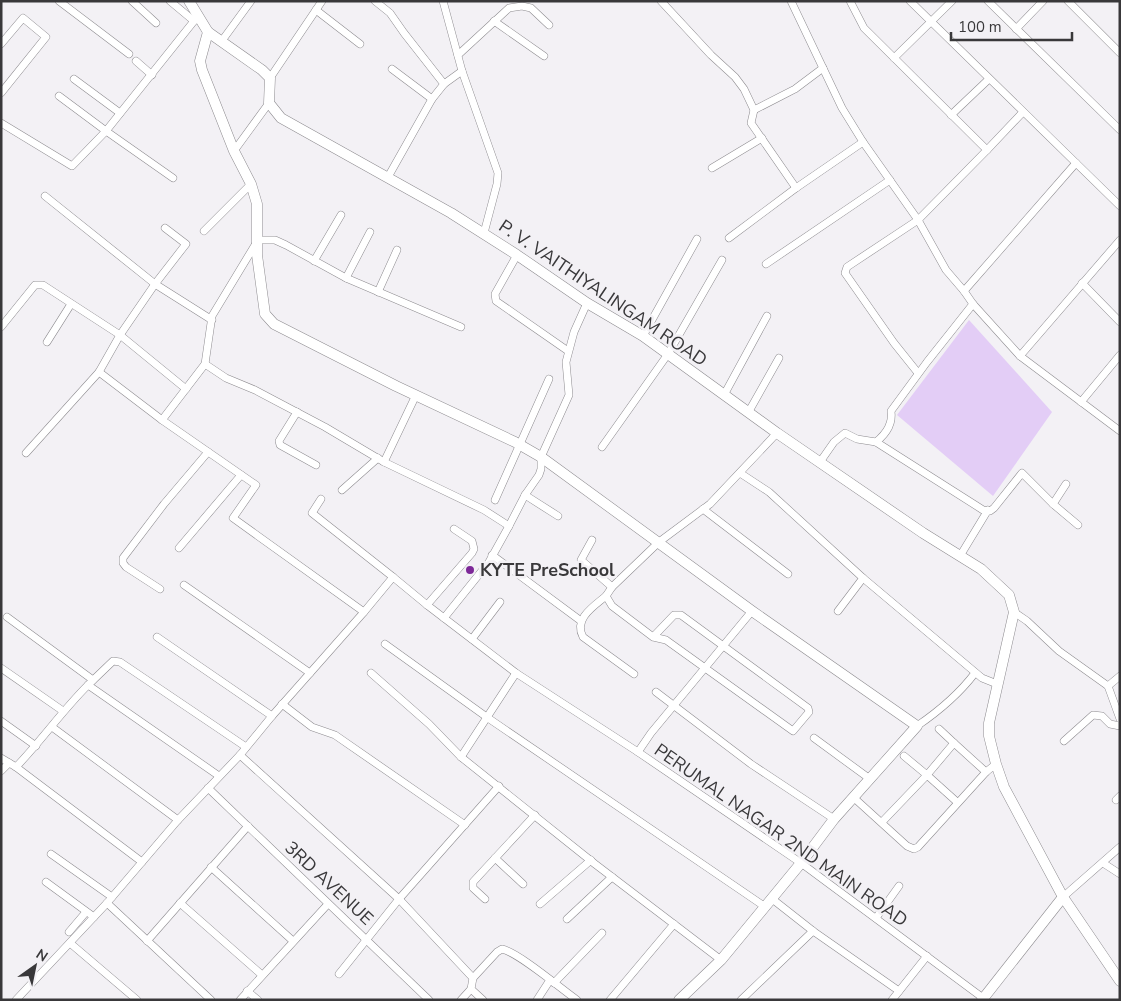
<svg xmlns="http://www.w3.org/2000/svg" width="1121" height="1001" font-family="'Nunito Sans',sans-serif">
	<rect width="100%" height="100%" fill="#f3f1f5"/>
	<path fill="#e3cdf6" d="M 969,320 L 1052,412 L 993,496 L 897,415 Z"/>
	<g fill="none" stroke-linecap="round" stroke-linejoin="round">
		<defs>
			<g id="street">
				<path d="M 59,1 L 129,54"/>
				<path d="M 132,1 L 156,23"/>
				<path d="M 170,1 L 194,21"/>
				<path d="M 375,1 L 390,13 L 404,33 L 444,84"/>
				<path d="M 443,1 L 462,71 L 498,173 L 497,184 L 484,233"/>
				<path d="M 661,1 L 711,55 L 735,77 L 744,89 L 754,110 L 795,89 L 823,68"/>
				<path d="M 791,1 L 842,108 L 863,142 L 918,220 L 946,270 L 964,291 L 973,304 L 1020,356 L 1120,431"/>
				<path d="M 850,1 L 864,28 L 987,150 L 918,220 L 847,267 L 845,273 L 894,343 L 918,373"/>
				<path d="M 910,1 L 1120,206"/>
				<path d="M 988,1 L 1120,130"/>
				<path d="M 1068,1 L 1120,53"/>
				<path d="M 316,10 L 360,44"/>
				<path d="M 494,21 L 544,56"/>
				<path d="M 1016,29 L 1043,1"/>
				<path d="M 221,42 L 251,1"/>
				<path d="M 1,44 L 23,18 L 46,37 L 1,93"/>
				<path d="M 458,55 L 509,8 L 522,6 L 531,8 L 549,25"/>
				<path d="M 894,58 L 952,1"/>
				<path d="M 136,61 L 152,75"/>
				<path d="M 392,69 L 432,99"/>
				<path d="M 270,78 L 322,1"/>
				<path d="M 74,79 L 120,113"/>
				<path d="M 59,96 L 106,131 L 173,178"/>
				<path d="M 754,110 L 751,123 L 796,188"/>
				<path d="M 951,115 L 989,79"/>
				<path d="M 1,123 L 72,166 L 106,131 L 198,16"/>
				<path d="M 987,150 L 1023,112"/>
				<path d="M 234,151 L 269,103"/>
				<path d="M 712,168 L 762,138"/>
				<path d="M 388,177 L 432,99 L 444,84 L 462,71"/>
				<path d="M 45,196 L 155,284 L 212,320"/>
				<path d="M 204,231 L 251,184"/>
				<path d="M 729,238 L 796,188 L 863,142"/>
				<path d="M 517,255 L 495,294 L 496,301 L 568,351"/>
				<path d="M 314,261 L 341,215"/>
				<path d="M 766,264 L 890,180"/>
				<path d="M 346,278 L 370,232"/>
				<path d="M 1082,283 L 1120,322"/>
				<path d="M 964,291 L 1076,163"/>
				<path d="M 378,292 L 397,250"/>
				<path d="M 1,327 L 35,285 L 43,285 L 120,335 L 186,389"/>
				<path d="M 643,336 L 697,239"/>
				<path d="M 47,342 L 71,304"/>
				<path d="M 1020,356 L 1120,240"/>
				<path d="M 205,364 L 226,378 L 255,390 L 325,427 L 384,462 L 484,510 L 509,526 L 525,495 L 539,475 L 541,469 L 541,457 L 569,395 L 566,362 L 574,332 L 587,303"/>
				<path d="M 99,372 L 162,420 L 256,485 L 233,518 L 364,612"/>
				<path d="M 724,395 L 767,316"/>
				<path d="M 1081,402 L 1120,355"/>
				<path d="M 297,412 L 279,441 L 280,445 L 316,465"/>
				<path d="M 748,413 L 779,358"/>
				<path d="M 162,420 L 205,364 L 212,316 L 258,240 L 275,240 L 286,245 L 346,278 L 461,327"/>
				<path d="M 876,442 L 983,510 L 990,511 L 994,508 L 1022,473 L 1053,504"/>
				<path d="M 602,447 L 668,354 L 722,260"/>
				<path d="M 26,453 L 99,372 L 120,335 L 155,284 L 186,244 L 165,228"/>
				<path d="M 384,462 L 416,395"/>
				<path d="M 820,462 L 834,442 L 845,433 L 857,439 L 876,442 C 886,434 893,424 891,411 L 927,362 L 973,304"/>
				<path d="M 740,473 L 769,492 L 863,578 L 838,611"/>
				<path d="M 1066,484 L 1053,504 L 1078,525"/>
				<path d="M 342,490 L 378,458"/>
				<path d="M 525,495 L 558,516"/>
				<path d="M 321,499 L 312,513 L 393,577"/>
				<path d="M 495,500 L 549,379"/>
				<path d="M 703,509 L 788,574"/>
				<path d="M 592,540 L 581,560 L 612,587"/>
				<path d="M 179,548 L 241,475"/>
				<path d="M 492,555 L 581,621"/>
				<path d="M 960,556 L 988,510"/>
				<path d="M 863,578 L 982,678 L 997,684"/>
				<path d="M 184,585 L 310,673"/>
				<path d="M 160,589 L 126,567 L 123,563 L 123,558 L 164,504 L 208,452"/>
				<path d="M 606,596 C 594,606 573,619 583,637 L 634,674"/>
				<path d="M 427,605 L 472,553 L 474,549 L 472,541 L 454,529"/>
				<path d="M 1014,612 L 1027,621 L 1059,651 L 1108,686 L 1120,719"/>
				<path d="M 7,617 L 93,680"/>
				<path d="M 444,618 L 489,562 L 509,526"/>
				<path d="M 157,637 L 272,716"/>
				<path d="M 653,637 L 674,615 L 681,615 L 808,708 L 809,712 L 793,731 L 666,640 L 653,637 L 612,606 L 606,596 L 612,587 L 659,542 L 710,504 L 777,433"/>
				<path d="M 472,639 L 500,602"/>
				<path d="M 385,644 L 488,718 L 764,906"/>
				<path d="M 1,668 L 63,711"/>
				<path d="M 371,673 L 429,724 L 461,757 L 595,864 L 721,960"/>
				<path d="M 88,685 C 62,711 41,741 16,767 L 142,862"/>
				<path d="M 1108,686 L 1120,676"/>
				<path d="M 656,692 L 751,764 L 834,819"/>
				<path d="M 282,704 L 312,727 L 335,735 L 465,825"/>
				<path d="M 1,721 L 36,746"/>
				<path d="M 917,726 C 939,711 959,694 975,673"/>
				<path d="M 52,727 L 178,820"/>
				<path d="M 939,729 L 954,743"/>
				<path d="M 814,738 L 870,779"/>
				<path d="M 1064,741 L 1093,715 L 1102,716 L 1110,724 L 1120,726"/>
				<path d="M 638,752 L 651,733 L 752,611"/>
				<path d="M 240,755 L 399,899 L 473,978"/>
				<path d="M 904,756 L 927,775 L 954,743 L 986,772"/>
				<path d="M 461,757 L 516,673"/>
				<path d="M 1,758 L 16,767"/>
				<path d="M 1,771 L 9,763"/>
				<path d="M 219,776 L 88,685 L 113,661 L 120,662 L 246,747"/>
				<path d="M 208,788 L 429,1000"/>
				<path d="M 853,797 L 907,846 L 914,849 L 918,847 L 986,772 L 996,764"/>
				<path d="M 1116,800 L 1120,796"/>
				<path d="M 882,822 L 927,775 L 957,802"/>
				<path d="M 51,854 L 112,897"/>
				<path d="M 495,858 L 523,884"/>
				<path d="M 1103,863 L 1120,874"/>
				<path d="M 211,867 L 293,941"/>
				<path d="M 46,882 L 94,917"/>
				<path d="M 1063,897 L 1120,847"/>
				<path d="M 771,898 L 813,931 L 899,991"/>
				<path d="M 485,899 L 473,888 L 473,882 L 535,815"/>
				<path d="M 107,903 L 211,1000"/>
				<path d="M 180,903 L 262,975"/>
				<path d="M 540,904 L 591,860"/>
				<path d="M 876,918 L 899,886"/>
				<path d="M 567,919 L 612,877"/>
				<path d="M 69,932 L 86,912"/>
				<path d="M 147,941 L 248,826"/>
				<path d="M 70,943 L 137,1000"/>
				<path d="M 339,974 L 399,899 L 499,786"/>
				<path d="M 554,983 L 602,933"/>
				<path d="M 247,991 L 258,1000"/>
				<path d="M 16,1000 L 107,903 L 178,820 L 240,755 L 272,716 L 364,612 L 393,577 L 427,605 L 516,673 L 638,752 L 801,863 L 983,998"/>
				<path d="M 240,1000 L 328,904"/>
				<path d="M 461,1000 L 471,989"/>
				<path d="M 483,1000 L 471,989 L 473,978 L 497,952 L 502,949 C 519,953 560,988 577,1000"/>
				<path d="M 537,1000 L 550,980"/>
				<path d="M 610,1000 L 674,924"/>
				<path d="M 741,1000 L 813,931"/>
				<path d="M 892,1000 L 927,956"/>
			</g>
			<g id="secondary">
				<path d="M 189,1 L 208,32 L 262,70 L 270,78 L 269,103 L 281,118 L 451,213 L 517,255 L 587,303 L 643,336 L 777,433 L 923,533 L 981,569 L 1009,595 L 1014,612 L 989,723 L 989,736 L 996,764 L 1004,787 L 1063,897 L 1120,981"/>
				<path d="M 208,32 L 200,61 L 202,70 L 234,151 L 251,184 L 257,204 L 257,255 L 265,314 L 274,324 L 396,386 L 515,442 L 541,457 L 752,611 L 917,726 L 834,819 L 801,863 L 721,960 L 679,1000"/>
				<path d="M 982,1000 L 1063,897"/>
			</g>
		</defs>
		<use href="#street" stroke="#8d8b8f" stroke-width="8"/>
		<use href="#secondary" stroke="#8d8b8f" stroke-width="11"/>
		<use href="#street" stroke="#fff" stroke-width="7"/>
		<use href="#secondary" stroke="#fff" stroke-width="10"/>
	</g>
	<circle fill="#7d2898" stroke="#f3f1f5" stroke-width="2" cx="470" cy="570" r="5"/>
	<g text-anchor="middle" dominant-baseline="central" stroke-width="5" stroke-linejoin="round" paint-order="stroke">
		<g font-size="18" fill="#39383a" stroke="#f3f1f5">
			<text transform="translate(603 293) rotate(34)">P. V. VAITHIYALINGAM ROAD</text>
			<text transform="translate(781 835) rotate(35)">PERUMAL NAGAR 2ND MAIN ROAD</text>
			<text transform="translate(329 883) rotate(43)">3RD AVENUE</text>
		</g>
		<g font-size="18" font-weight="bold" fill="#39383a" stroke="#f3f1f5" text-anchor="start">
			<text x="480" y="570">KYTE PreSchool</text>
		</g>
	</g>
	<rect width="1121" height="1001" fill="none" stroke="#39383a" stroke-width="5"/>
	<g transform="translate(35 966) rotate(33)" stroke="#f3f1f5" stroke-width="4" paint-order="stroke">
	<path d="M0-4L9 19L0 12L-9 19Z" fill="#39383a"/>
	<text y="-8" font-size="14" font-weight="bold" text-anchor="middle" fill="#39383a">N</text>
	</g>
	<path d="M951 32v8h121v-8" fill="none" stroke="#39383a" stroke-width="2.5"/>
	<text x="958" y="32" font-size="15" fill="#39383a" stroke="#f3f1f5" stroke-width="4" paint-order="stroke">100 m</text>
</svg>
